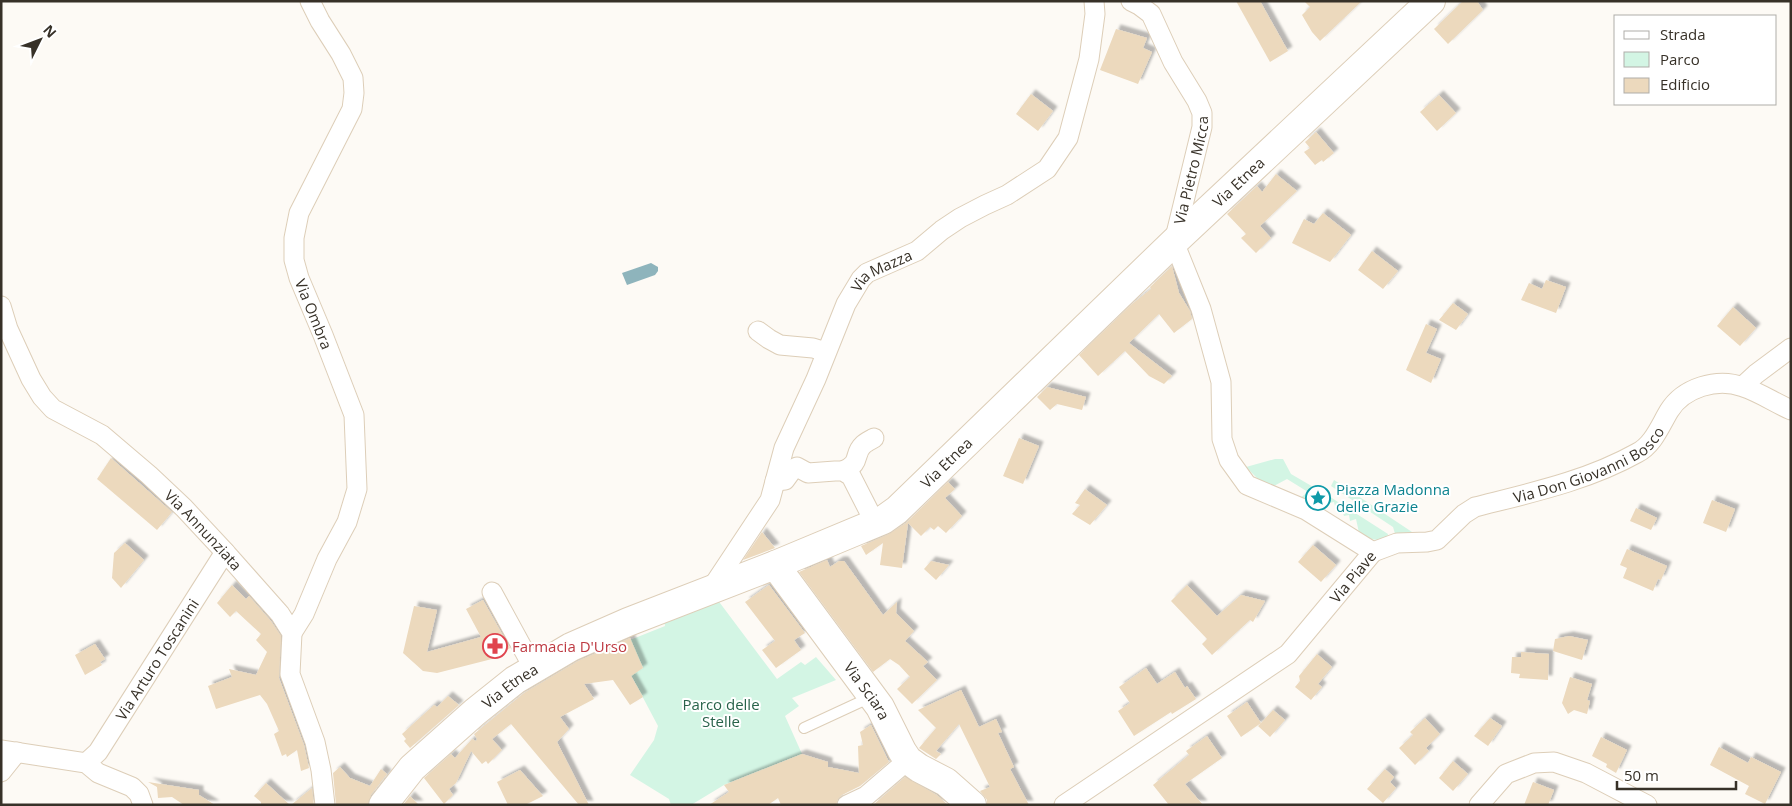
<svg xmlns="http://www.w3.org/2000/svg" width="1792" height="806" font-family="'Open Sans',sans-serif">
	<defs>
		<filter id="shadow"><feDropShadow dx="4.5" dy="-4.5" stdDeviation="1" flood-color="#0004"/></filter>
	</defs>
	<rect width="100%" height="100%" fill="#fdfaf5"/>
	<g fill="#d3f5e4">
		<path d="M 1275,459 L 1283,459 L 1291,474 L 1315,488 L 1307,501 L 1300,498 L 1308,492 L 1287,479 L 1272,487 L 1257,478 L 1246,467 Z"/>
		<path d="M 1334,480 L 1421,538 L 1396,537 L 1393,527 L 1331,486 Z"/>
		<path d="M 1324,493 L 1388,534 L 1387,539 L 1383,541 L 1360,537 L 1356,519 L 1350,521 L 1349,515 L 1344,516 L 1342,509 L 1336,510 L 1334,502 L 1324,504 L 1326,512 L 1316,505 Z"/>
		<path d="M 717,599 L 777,679 L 801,662 L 805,665 L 816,657 L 836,680 L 792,698 L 799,706 L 785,716 L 802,754 L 724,785 L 691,805 L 671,805 L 669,799 L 630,775 L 654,740 L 658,726 L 631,675 L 643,668 L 630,640 L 665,626 L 664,620 Z"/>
	</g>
	<path fill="#8eb4bc" d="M 651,263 L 658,267 L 658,271 L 655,275 L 627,285 L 622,273 Z"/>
	<g fill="#ecd9bd" filter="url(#shadow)">
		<path d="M 1236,1 L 1260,1 L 1288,51 L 1270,62 Z"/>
		<path d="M 1304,1 L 1362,1 L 1320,41 L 1312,32 L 1302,15 L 1310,7 Z"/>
		<path d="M 1463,1 L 1477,1 L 1483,10 L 1448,44 L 1434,29 Z"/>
		<path d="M 1116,29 L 1147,38 L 1143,48 L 1152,52 L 1138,84 L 1100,70 Z"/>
		<path d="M 1031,94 L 1053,111 L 1038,131 L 1016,114 Z"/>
		<path d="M 1439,95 L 1456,113 L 1437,131 L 1420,112 Z"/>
		<path d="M 1316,132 L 1334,153 L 1323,162 L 1322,160 L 1315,165 L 1304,152 L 1310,148 L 1305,142 Z"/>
		<path d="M 1276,174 L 1297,191 L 1260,226 L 1271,238 L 1256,253 L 1241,238 L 1246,234 L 1227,214 L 1257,186 L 1262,192 Z"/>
		<path d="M 1323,213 L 1351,235 L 1330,262 L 1292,243 L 1304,219 L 1314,224 Z"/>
		<path d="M 1372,251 L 1398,271 L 1383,289 L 1358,270 Z"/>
		<path d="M 1172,266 L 1179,293 L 1190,311 L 1192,319 L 1174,333 L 1159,314 L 1129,343 L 1172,376 L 1164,384 L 1149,376 L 1125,351 L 1098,376 L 1079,355 L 1132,304 L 1151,289 L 1150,287 Z"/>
		<path d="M 1546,280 L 1566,287 L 1556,313 L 1521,300 L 1529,283 L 1542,289 Z"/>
		<path d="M 1453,303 L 1468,314 L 1456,330 L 1439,320 Z"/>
		<path d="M 1733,307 L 1756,328 L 1740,346 L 1717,326 Z"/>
		<path d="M 1426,324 L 1437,329 L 1426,353 L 1441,359 L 1431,383 L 1406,370 Z"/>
		<path d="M 1047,387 L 1086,397 L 1082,410 L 1057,404 L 1050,410 L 1037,397 Z"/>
		<path d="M 1019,438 L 1039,446 L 1023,484 L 1003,476 Z"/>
		<path d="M 111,458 L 172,512 L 157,530 L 97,479 Z"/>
		<path d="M 948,482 L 955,489 L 945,498 L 962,516 L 946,533 L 938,526 L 934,530 L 930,527 L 921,536 L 908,523 L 902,568 L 880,565 L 883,543 L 866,555 L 861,546 L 889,534 L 906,523 Z"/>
		<path d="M 1085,489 L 1107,505 L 1090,525 L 1072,514 L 1080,505 L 1075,503 Z"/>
		<path d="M 1712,500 L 1735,509 L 1726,532 L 1703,523 Z"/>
		<path d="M 1636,508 L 1657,518 L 1651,530 L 1630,521 Z"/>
		<path d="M 762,532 L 775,548 L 743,560 Z"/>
		<path d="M 125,543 L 144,560 L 121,588 L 112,578 L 114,553 Z"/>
		<path d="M 1313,545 L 1336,565 L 1321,582 L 1298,562 Z"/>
		<path d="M 1627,549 L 1667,566 L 1661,580 L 1658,579 L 1653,591 L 1623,578 L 1627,568 L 1620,565 Z"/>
		<path d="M 827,560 L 830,567 L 839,561 L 844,561 L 883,615 L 897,602 L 896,613 L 914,631 L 905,641 L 928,662 L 923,666 L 937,680 L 912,704 L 897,689 L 910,677 L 899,665 L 890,659 L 873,672 L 799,572 Z"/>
		<path d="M 931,561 L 949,565 L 936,580 L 924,569 Z"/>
		<path d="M 232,585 L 246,599 L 249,596 L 271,621 L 281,636 L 279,678 L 304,745 L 309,768 L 301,771 L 297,750 L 287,757 L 286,754 L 282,756 L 274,734 L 279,731 L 267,704 L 260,695 L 216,709 L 208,686 L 232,677 L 229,669 L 256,675 L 267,652 L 256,640 L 261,634 L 236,611 L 230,617 L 217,603 Z"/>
		<path d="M 769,585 L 805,633 L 794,640 L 801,650 L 776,668 L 762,650 L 775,641 L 745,602 Z"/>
		<path d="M 1187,585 L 1217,616 L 1241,595 L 1265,601 L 1253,622 L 1250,620 L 1212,655 L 1202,644 L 1207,639 L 1171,601 Z"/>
		<path d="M 483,600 L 510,648 L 492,659 L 437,673 L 423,671 L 403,653 L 414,606 L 437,610 L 427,652 L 481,637 L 466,609 Z"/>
		<path d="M 1569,636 L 1588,640 L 1582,660 L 1553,651 L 1555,639 Z"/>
		<path d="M 630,638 L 643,668 L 631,676 L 643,697 L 630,705 L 613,680 L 584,684 L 594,699 L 560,717 L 569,729 L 557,742 L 589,805 L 579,805 L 511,724 L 492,739 L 502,750 L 488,764 L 486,761 L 482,764 L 471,751 L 475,743 L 456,783 L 449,789 L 453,795 L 444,804 L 424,778 L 451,754 L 455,758 L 472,739 L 476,741 L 477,739 L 474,734 L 524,693 L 578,661 Z"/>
		<path d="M 95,644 L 105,659 L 100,662 L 102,665 L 85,675 L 75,655 Z"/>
		<path d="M 1521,652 L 1549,654 L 1548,680 L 1519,678 L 1520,674 L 1511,673 L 1512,657 L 1521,657 Z"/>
		<path d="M 1317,654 L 1332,667 L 1318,684 L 1322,687 L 1311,700 L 1295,687 L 1300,681 L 1299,676 Z"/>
		<path d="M 1146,668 L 1157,684 L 1175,672 L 1185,688 L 1187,686 L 1196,699 L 1172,714 L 1171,712 L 1134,736 L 1118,711 L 1130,703 L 1119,687 Z"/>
		<path d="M 1570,677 L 1592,684 L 1587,700 L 1590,701 L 1587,714 L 1574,710 L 1568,714 L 1562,703 Z"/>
		<path d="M 961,690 L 979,727 L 996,719 L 1002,732 L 998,733 L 1014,767 L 1010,769 L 1029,805 L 987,805 L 987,800 L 980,791 L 990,787 L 959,724 L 936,751 L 941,754 L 936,759 L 919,748 L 936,728 L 918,710 Z"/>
		<path d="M 448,696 L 459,705 L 410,748 L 404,741 L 406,739 L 402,734 L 434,705 L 437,707 Z"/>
		<path d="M 1247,702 L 1261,723 L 1273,710 L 1285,720 L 1270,737 L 1258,726 L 1261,723 L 1241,737 L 1227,716 Z"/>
		<path d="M 1425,718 L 1440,734 L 1426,748 L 1429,751 L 1415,765 L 1399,748 L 1413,735 L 1410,732 Z"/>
		<path d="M 1490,718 L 1502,726 L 1488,746 L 1474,736 Z"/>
		<path d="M 871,725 L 889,762 L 860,786 L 842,795 L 838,799 L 836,805 L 781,805 L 778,798 L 768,805 L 709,805 L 729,792 L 724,785 L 802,754 L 828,762 L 828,767 L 859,773 L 858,746 L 863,745 L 860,732 Z"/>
		<path d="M 1207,736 L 1222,758 L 1185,784 L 1203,805 L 1169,805 L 1153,785 L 1189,755 L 1186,751 Z"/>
		<path d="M 1601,737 L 1627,750 L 1616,773 L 1606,767 L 1607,764 L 1592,756 Z"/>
		<path d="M 1719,747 L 1748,763 L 1751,757 L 1781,772 L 1765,804 L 1745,794 L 1749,786 L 1710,765 Z"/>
		<path d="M 1453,761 L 1468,774 L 1453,791 L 1439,778 Z"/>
		<path d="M 340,767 L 350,778 L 370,786 L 381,769 L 387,774 L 371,795 L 368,805 L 336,805 L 333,773 Z"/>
		<path d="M 1385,769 L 1394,777 L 1390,782 L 1396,788 L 1383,803 L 1367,789 Z"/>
		<path d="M 520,770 L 543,796 L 525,805 L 508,805 L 497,782 Z"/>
		<path d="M 905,777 L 937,795 L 948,805 L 873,805 Z"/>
		<path d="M 148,782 L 199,790 L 199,795 L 215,805 L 184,805 L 172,797 L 158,798 L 157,787 Z"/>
		<path d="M 1533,782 L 1554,790 L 1548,805 L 1524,805 Z"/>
		<path d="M 266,783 L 290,805 L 261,805 L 261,802 L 254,796 Z"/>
		<path d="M 312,788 L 314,805 L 291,805 Z"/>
		<path d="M 410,796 L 419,805 L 403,805 Z"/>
	</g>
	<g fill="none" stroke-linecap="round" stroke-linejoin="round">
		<defs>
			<path id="lane" d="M 804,728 L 871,697"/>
			<g id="street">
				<path id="s1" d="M 1,306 L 8,329 L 31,379 L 42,397 L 53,409 L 102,435 L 149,475 L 184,508 L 225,552 L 280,614 L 292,633 L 290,674 L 315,742 L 321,770 L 325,805"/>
				<path d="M 758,331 L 769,339 L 780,345 L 813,348 L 826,352"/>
				<path d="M 1743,386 L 1756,374 L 1791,348"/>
				<path d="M 843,471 C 862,463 853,454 863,445 C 866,442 871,440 874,438"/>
				<path d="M 775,481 L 785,480 L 793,469 L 797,467 L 808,473 L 835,471 L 843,471 L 851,476 L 875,523"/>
				<path id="s2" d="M 1373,552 L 1397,543 L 1427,542 L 1437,540 L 1464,514 L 1475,507 C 1530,493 1587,481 1637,453 C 1653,445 1660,426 1669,411 C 1683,388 1717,377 1743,387 C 1759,392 1775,403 1791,410"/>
				<path d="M 492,592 L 534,669"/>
				<path id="s3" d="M 709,592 L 770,500 L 784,448 L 816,379 L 846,304 L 861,279 L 867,273 L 917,251 L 942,230 L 960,218 L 985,205 L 1007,195 L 1047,169 L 1068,138 L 1089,59 L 1095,14 L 1094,1"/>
				<path d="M 292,633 L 304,614 L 327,559 L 347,522 L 357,489 L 354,415 L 323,335 L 299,278 L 294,260 L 294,238 L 299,213 L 352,109 L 354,93 L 353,78 L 341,54 L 320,21 L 310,1"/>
				<path d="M 1,750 L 86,763 L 98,773 L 132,787 L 139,794 L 143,805"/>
				<path id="s4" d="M 86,763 L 98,752 L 225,552"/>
				<path d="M 1,772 L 17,752"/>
				<path d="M 847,805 L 866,796 L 908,760"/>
				<path id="s5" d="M 1064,805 L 1288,654 L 1373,552 L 1306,510 L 1247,485 L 1229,460 L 1222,439 L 1221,382 L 1201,309 L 1174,242 L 1202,127 L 1202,113 L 1197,101 L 1173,62 L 1151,14 L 1139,5 L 1131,1"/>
				<path d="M 1479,805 L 1506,774 L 1534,763 L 1554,762 L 1586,773 L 1647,805"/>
			</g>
			<g id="secondary">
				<path id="s6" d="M 775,565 L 880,707 L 902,751 L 908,760 L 919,768 L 946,782 L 972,805"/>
				<path id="s7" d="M 383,805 L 412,768 L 475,712 L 515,680 L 571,647 L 628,622 L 775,565 L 883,520 L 897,510 L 1174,242 L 1431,1"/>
			</g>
		</defs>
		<use href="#lane" stroke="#ddceb8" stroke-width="12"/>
		<use href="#street" stroke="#ddceb8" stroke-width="21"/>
		<use href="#secondary" stroke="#ddceb8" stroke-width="30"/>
		<use href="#lane" stroke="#fff" stroke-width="10"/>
		<use href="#street" stroke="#fff" stroke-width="19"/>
		<use href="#secondary" stroke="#fff" stroke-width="28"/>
	</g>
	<defs>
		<symbol id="sight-ring" viewBox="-11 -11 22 22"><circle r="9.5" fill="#fff" stroke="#0f9aa8" stroke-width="1.5"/><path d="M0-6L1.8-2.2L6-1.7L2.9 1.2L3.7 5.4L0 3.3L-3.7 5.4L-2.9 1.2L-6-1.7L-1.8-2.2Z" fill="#0f9aa8"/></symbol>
		<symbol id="pharmacy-ring" viewBox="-11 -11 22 22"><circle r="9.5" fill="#fff" stroke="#e0444e" stroke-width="1.5"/><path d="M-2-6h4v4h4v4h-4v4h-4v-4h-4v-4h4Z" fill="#e0444e"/></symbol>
	</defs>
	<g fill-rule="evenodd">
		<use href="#sight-ring" x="1304" y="484" width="28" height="28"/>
		<use href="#pharmacy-ring" x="481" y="632" width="28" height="28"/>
	</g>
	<g text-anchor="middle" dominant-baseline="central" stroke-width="4" stroke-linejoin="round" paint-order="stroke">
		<g font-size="15" fill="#373128" stroke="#fff">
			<text stroke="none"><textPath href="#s5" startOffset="878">Via Pietro Micca</textPath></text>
			<text stroke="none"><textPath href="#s7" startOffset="1075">Via Etnea</textPath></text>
			<text stroke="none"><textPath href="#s3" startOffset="372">Via Mazza</textPath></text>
			<text transform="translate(314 314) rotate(68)">Via Ombra</text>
			<text stroke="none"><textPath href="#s2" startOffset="239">Via Don Giovanni Bosco</textPath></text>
			<text stroke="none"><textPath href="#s7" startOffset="670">Via Etnea</textPath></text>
			<text stroke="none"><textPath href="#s1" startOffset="311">Via Annunziata</textPath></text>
			<text stroke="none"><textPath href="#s5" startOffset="371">Via Piave</textPath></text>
			<text stroke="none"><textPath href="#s4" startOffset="126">Via Arturo Toscanini</textPath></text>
			<text stroke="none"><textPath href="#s7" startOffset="175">Via Etnea</textPath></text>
			<text stroke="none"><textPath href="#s6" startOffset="156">Via Sciara</textPath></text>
		</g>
		<g font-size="15" fill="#0d838f" stroke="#fff" text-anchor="start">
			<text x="1336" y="489">Piazza Madonna<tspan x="1336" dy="17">delle Grazie</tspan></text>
		</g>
		<g font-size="15" fill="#be3a42" stroke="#fff" text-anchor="start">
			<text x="512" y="646">Farmacia D'Urso</text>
		</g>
		<g font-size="15" fill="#29634b" stroke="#fff">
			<text x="721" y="704">Parco delle<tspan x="721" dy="17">Stelle</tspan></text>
		</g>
	</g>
	<rect width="1792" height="806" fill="none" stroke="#373128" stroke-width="5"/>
	<rect x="1614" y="15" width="162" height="90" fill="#ffffff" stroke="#afada9"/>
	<rect x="1624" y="31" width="25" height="8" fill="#ffffff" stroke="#afada9"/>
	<text x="1660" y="40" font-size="15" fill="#373128">Strada</text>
	<rect x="1624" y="52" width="25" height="15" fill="#d3f5e4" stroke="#afada9"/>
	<text x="1660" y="65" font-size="15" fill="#373128">Parco</text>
	<rect x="1624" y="78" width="25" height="15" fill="#ecd9bd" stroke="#afada9"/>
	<text x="1660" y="90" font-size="15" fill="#373128">Edificio</text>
	<g transform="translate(40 40) rotate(48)" stroke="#ffffff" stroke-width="4" paint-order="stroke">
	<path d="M0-4L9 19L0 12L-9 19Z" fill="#373128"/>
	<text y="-8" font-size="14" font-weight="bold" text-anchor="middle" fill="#373128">N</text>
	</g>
	<path d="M1617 781v8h119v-8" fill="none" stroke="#373128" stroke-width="2.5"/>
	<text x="1624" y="781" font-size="15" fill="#373128" stroke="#ffffff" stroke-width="4" paint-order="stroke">50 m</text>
</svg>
